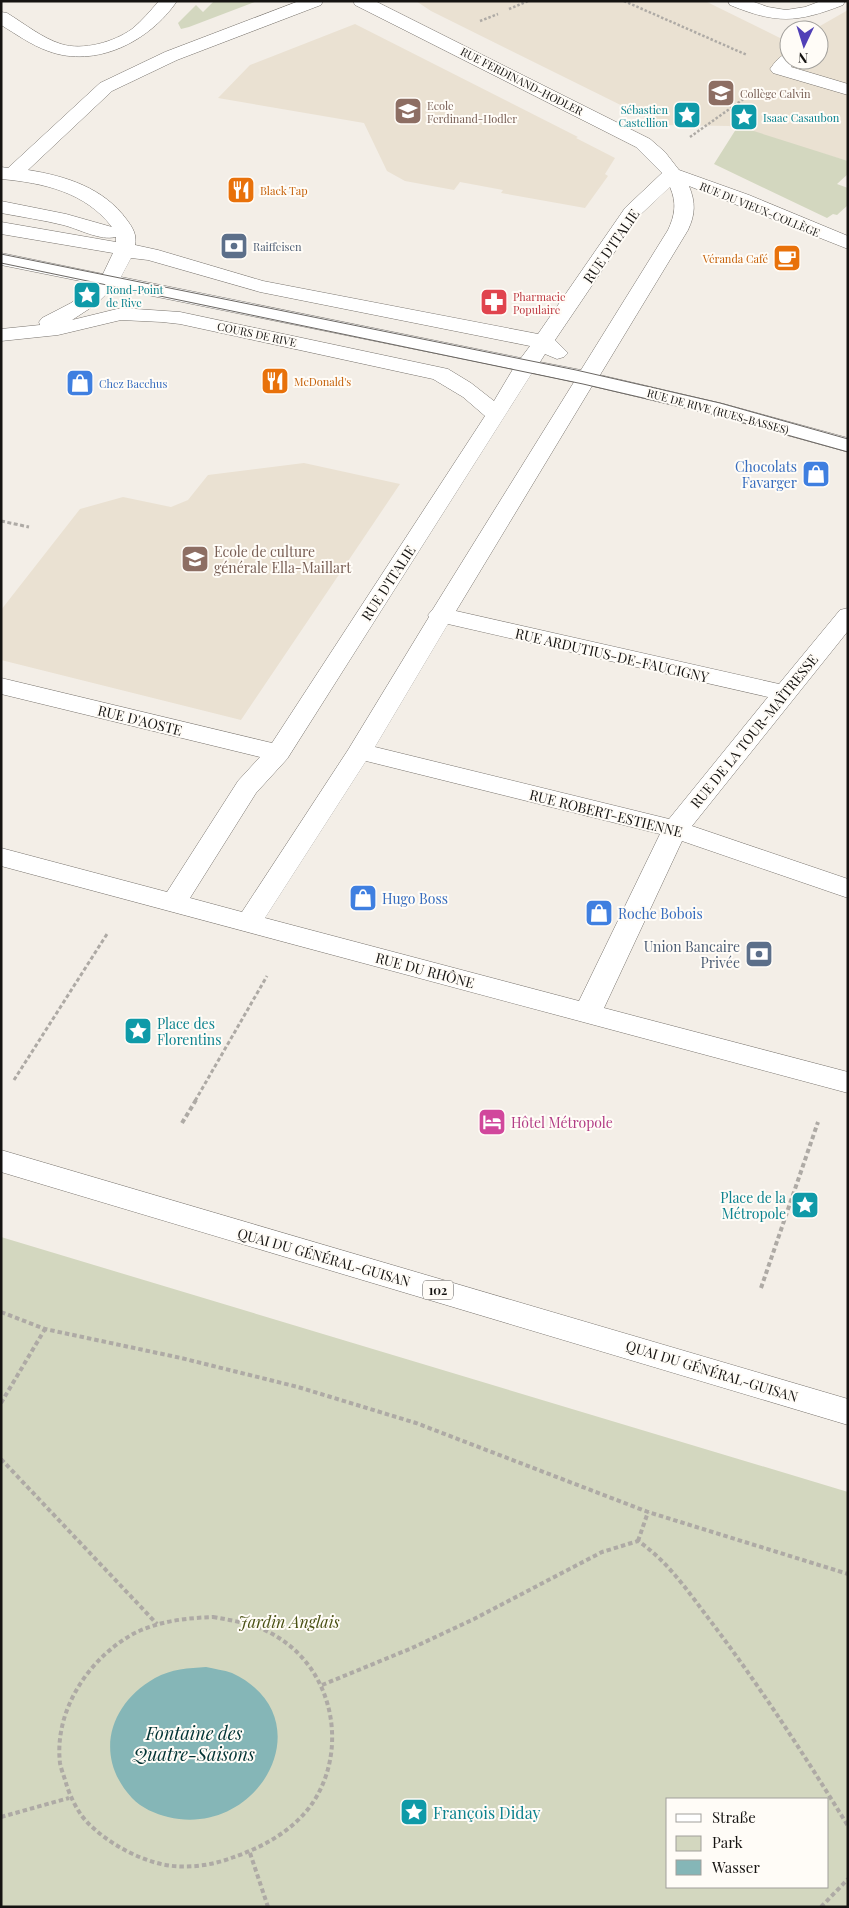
<svg xmlns="http://www.w3.org/2000/svg" width="849" height="1908" font-family="'Playfair Display',serif">
	<rect width="100%" height="100%" fill="#f3eee7"/>
	<g fill="#eae1d2">
		<path d="M 416,1 L 705,1 L 780,38 L 789,38 L 789,60 L 819,60 L 819,30 L 813,30 L 848,10 L 848,161 L 729,126 L 661,125 L 431,11 Z"/>
		<path d="M 355,24 L 578,137 L 576,138 L 615,158 L 605,174 L 608,176 L 585,208 L 501,193 L 503,190 L 460,182 L 454,190 L 405,181 L 387,171 L 364,123 L 218,98 L 250,65 Z"/>
		<path d="M 304,463 L 400,484 L 241,720 L 1,660 L 1,610 L 80,509 L 123,497 L 171,507 L 188,500 L 208,475 Z"/>
	</g>
	<g fill="#d3d7bf" fill-rule="evenodd">
		<path d="M 214,1 L 257,1 L 189,27 L 181,29 L 178,23 L 196,5 L 203,12 Z"/>
		<path d="M 738,126 L 848,161 L 848,174 L 837,184 L 848,188 L 848,205 L 837,215 L 833,214 L 827,218 L 714,164 Z"/>
		<path d="M 1,1237 L 848,1492 L 848,1907 L 1,1907 ZM 668,1799 L 828,1799 L 828,1887 L 668,1887 Z"/>
	</g>
	<path fill="#85b6b7" d="M 206,1667 C 214,1669 224,1670 232,1673 C 326,1717 260,1839 168,1817 C 156,1814 141,1808 132,1798 C 94,1757 108,1705 155,1678 C 171,1669 189,1668 206,1667 Z"/>
	<g fill="none" stroke-linecap="round" stroke-linejoin="round">
		<defs>
			<g id="minor">
				<path d="M 159,1 L 177,1 C 150,41 96,69 48,51 C 31,45 16,34 1,25 L 1,12 L 7,13 C 25,24 42,38 61,44 C 83,51 114,42 132,29 C 142,21 150,11 159,1 Z"/>
				<path d="M 299,1 L 323,1 L 321,5 L 177,60 L 112,91 L 28,170 C 66,176 104,188 127,220 C 133,228 137,235 135,245 L 158,250 L 263,281 L 538,334 L 625,208 L 662,173 L 636,147 L 355,5 L 353,1 L 375,1 L 650,139 L 665,152 L 679,170 L 749,195 L 848,236 L 848,249 L 689,186 C 696,203 695,215 688,230 L 600,375 L 724,404 L 848,438 L 848,452 L 710,414 L 592,386 L 456,611 L 779,684 L 840,610 L 848,608 L 848,631 L 692,826 L 848,879 L 848,898 L 682,841 L 604,1008 L 848,1072 L 848,1093 L 1,866 L 1,848 L 167,892 L 238,781 L 260,757 L 1,694 L 1,678 L 272,743 L 485,416 L 463,397 L 433,379 L 180,324 L 162,322 L 121,320 L 58,335 L 1,341 L 1,329 L 40,325 L 39,322 L 42,318 L 71,303 L 95,284 L 1,265 L 1,253 L 103,274 L 113,253 L 1,234 L 1,222 L 116,242 L 116,237 C 100,241 79,229 63,225 C 43,220 22,217 1,213 L 1,201 L 66,214 L 112,227 C 85,192 44,183 1,179 L 1,167 L 8,168 L 100,83 L 165,52 ZM 670,187 C 677,203 675,215 668,230 L 581,370 L 540,362 L 545,354 L 557,359 L 564,357 L 568,353 L 555,340 L 639,216 ZM 131,258 L 148,260 L 260,292 L 530,346 L 521,358 L 121,277 ZM 113,288 L 513,369 L 494,401 L 471,383 L 448,369 L 180,312 L 121,308 L 72,320 L 95,305 ZM 532,373 L 574,382 L 433,609 L 428,615 L 429,617 L 348,750 L 242,912 L 190,898 L 256,793 L 287,759 ZM 448,624 L 768,697 L 669,819 L 375,747 ZM 366,761 L 660,834 L 579,1001 L 265,918 Z"/>
				<path d="M 728,1 L 751,1 L 768,7 L 786,10 L 805,7 L 821,1 L 845,1 L 843,5 C 797,23 776,24 730,5 Z"/>
				<path d="M 789,53 L 789,60 L 797,60 L 791,67 L 848,84 L 848,95 L 773,73 L 770,69 C 775,62 780,55 789,53 Z"/>
			</g>
			<path id="major" d="M 1,1150 L 848,1399 L 848,1425 L 1,1172 Z"/>
		</defs>
		<use href="#minor" stroke="#79746e" stroke-width="1"/>
		<use href="#major" stroke="#79746e" stroke-width="1"/>
		<g stroke="#aeaaa5" stroke-width="2.5" stroke-dasharray="2.5 2" stroke-linecap="butt">
			<path d="M 624,1 L 747,55"/>
			<path d="M 509,9 L 528,1"/>
			<path d="M 480,21 L 498,14"/>
			<path d="M 690,137 L 752,93"/>
		</g>
		<g stroke="#aeaaa5" stroke-width="3" stroke-dasharray="4 2.5" stroke-linecap="butt">
			<path d="M 1,521 L 29,527"/>
			<path d="M 14,1080 L 107,934"/>
			<path d="M 195,1101 L 267,976"/>
		</g>
		<g stroke="#aeaaa5" stroke-width="4" stroke-dasharray="4.5 3" stroke-linecap="butt">
			<path d="M 182,1123 L 196,1100"/>
			<path d="M 761,1288 L 818,1122"/>
			<path d="M 1,1312 L 45,1329 L 181,1358 L 298,1387 L 416,1423 L 648,1512 L 848,1574"/>
			<path d="M 1,1403 L 45,1329"/>
			<path d="M 1,1459 L 157,1624"/>
			<path d="M 638,1541 L 648,1512"/>
			<path d="M 213,1617 C 236,1621 260,1625 279,1638 C 336,1674 349,1755 309,1808 C 290,1832 263,1847 234,1857 C 211,1866 182,1870 157,1863 C 132,1856 109,1843 90,1825 C 79,1815 70,1797 66,1783 C 64,1776 61,1769 60,1763 C 54,1711 88,1659 133,1634 C 158,1621 186,1618 213,1617 Z"/>
			<path d="M 322,1685 L 412,1648 L 474,1619 L 602,1552 L 638,1541 C 669,1562 689,1593 712,1623 C 761,1688 805,1756 848,1826"/>
			<path d="M 1,1817 L 69,1798"/>
			<path d="M 250,1853 L 268,1907"/>
			<path d="M 821,1907 L 848,1879"/>
		</g>
		<use href="#minor" fill="#fff" fill-rule="evenodd"/>
		<use href="#major" fill="#fff" fill-rule="evenodd"/>
		<g stroke="#6b6763" stroke-width="1">
			<path d="M 1,254 L 576,370 L 720,403 L 848,439"/>
			<path d="M 1,263 L 583,384 L 712,414 L 848,452"/>
		</g>
	</g>
	<defs>
		<symbol id="school-square" viewBox="-11 -11 22 22"><rect x="-9" y="-9" width="18" height="18" rx="4" fill="#8d6e63" stroke="#fffcf7"/><path d="M0-5L7-2L0 1L-7-2ZM-4 1L0 2.5L4 1V4Q0 6-4 4Z" fill="#fff"/></symbol>
		<symbol id="sight-square" viewBox="-11 -11 22 22"><rect x="-9" y="-9" width="18" height="18" rx="4" fill="#0f9aa8" stroke="#fffcf7"/><path d="M0-6L1.8-2.2L6-1.7L2.9 1.2L3.7 5.4L0 3.3L-3.7 5.4L-2.9 1.2L-6-1.7L-1.8-2.2Z" fill="#fff"/></symbol>
		<symbol id="restaurant-square" viewBox="-11 -11 22 22"><rect x="-9" y="-9" width="18" height="18" rx="4" fill="#e8710a" stroke="#fffcf7"/><path d="M-5-6h1v4h1v-4h1v4h1v-4h1v5L-1.5 .5V6h-2V.5L-5-1ZM5-6V6H3V1.5H1.5Q1.5-4 5-6Z" fill="#fff"/></symbol>
		<symbol id="bank-square" viewBox="-11 -11 22 22"><rect x="-9" y="-9" width="18" height="18" rx="4" fill="#5c6f8a" stroke="#fffcf7"/><path d="M-6-4H6V4H-6ZM0-2.3a2.3 2.3 0 1 0 0 4.6a2.3 2.3 0 1 0 0-4.6Z" fill="#fff"/></symbol>
		<symbol id="cafe-square" viewBox="-11 -11 22 22"><rect x="-9" y="-9" width="18" height="18" rx="4" fill="#e8710a" stroke="#fffcf7"/><path d="M-5.5-4.5H6V0H3Q3 3.5 0 3.5H-2.5Q-5.5 3.5-5.5 0ZM3-3.2v2h1.7v-2ZM-6 4.5H4V6H-6Z" fill="#fff"/></symbol>
		<symbol id="pharmacy-square" viewBox="-11 -11 22 22"><rect x="-9" y="-9" width="18" height="18" rx="4" fill="#e0444e" stroke="#fffcf7"/><path d="M-2-6h4v4h4v4h-4v4h-4v-4h-4v-4h4Z" fill="#fff"/></symbol>
		<symbol id="shop-square" viewBox="-11 -11 22 22"><rect x="-9" y="-9" width="18" height="18" rx="4" fill="#3f7fe0" stroke="#fffcf7"/><path d="M-5-2.5h2.3a2.7 3.5 0 0 1 5.4 0H5L5.5 6h-11ZM-1.5-2.5h3a1.5 2.3 0 0 0-3 0Z" fill="#fff"/></symbol>
		<symbol id="hotel-square" viewBox="-11 -11 22 22"><rect x="-9" y="-9" width="18" height="18" rx="4" fill="#d1479c" stroke="#fffcf7"/><path d="M-6-4.5h1.5V1H6V5H4.5V3h-9V5H-6ZM-4 0a1.8 1.8 0 1 1 3.6 0ZM.5 0V-2.5h3Q6-2.5 6 0Z" fill="#fff"/></symbol>
	</defs>
	<g fill-rule="evenodd">
		<use href="#school-square" x="705" y="77" width="32" height="32"/>
		<use href="#school-square" x="392" y="95" width="32" height="32"/>
		<use href="#sight-square" x="671" y="99" width="32" height="32"/>
		<use href="#sight-square" x="728" y="101" width="32" height="32"/>
		<use href="#restaurant-square" x="225" y="174" width="32" height="32"/>
		<use href="#bank-square" x="218" y="230" width="32" height="32"/>
		<use href="#cafe-square" x="771" y="242" width="32" height="32"/>
		<use href="#sight-square" x="71" y="279" width="32" height="32"/>
		<use href="#pharmacy-square" x="478" y="286" width="32" height="32"/>
		<use href="#restaurant-square" x="259" y="365" width="32" height="32"/>
		<use href="#shop-square" x="64" y="367" width="32" height="32"/>
		<use href="#shop-square" x="800" y="458" width="32" height="32"/>
		<use href="#school-square" x="179" y="543" width="32" height="32"/>
		<use href="#shop-square" x="347" y="882" width="32" height="32"/>
		<use href="#shop-square" x="583" y="897" width="32" height="32"/>
		<use href="#bank-square" x="743" y="938" width="32" height="32"/>
		<use href="#sight-square" x="122" y="1015" width="32" height="32"/>
		<use href="#hotel-square" x="476" y="1106" width="32" height="32"/>
		<use href="#sight-square" x="789" y="1189" width="32" height="32"/>
		<use href="#sight-square" x="398" y="1796" width="32" height="32"/>
	</g>
	<g text-anchor="middle" dominant-baseline="central" stroke-width="4" stroke-linejoin="round" paint-order="stroke">
		<g font-size="11" fill="#151311" stroke="#fffcf7">
			<text transform="translate(522 81) rotate(27)">RUE FERDINAND-HODLER</text>
			<text transform="translate(760 209) rotate(22)">RUE DU VIEUX-COLLÈGE</text>
			<text transform="translate(257 334) rotate(12)">COURS DE RIVE</text>
			<text transform="translate(718 411) rotate(15)">RUE DE RIVE (RUES-BASSES)</text>
		</g>
		<g font-size="11" fill="#785e54" stroke="#fffcf7" text-anchor="start">
			<text x="740" y="93">Collège Calvin</text>
			<text x="427" y="105">Ecole<tspan x="427" dy="13">Ferdinand-Hodler</tspan></text>
		</g>
		<g font-size="11" fill="#0d838f" stroke="#fffcf7" text-anchor="start">
			<text x="668" y="109" text-anchor="end">Sébastien<tspan x="668" dy="13">Castellion</tspan></text>
			<text x="763" y="117">Isaac Casaubon</text>
			<text x="106" y="289">Rond-Point<tspan x="106" dy="13">de Rive</tspan></text>
		</g>
		<g font-size="11" fill="#c56008" stroke="#fffcf7" text-anchor="start">
			<text x="260" y="190">Black Tap</text>
			<text x="768" y="258" text-anchor="end">Véranda Café</text>
			<text x="294" y="381">McDonald's</text>
		</g>
		<g font-size="11" fill="#4e5e75" stroke="#fffcf7" text-anchor="start">
			<text x="253" y="246">Raiffeisen</text>
		</g>
		<g font-size="11" fill="#be3a42" stroke="#fffcf7" text-anchor="start">
			<text x="513" y="296">Pharmacie<tspan x="513" dy="13">Populaire</tspan></text>
		</g>
		<g font-size="11" fill="#366cbe" stroke="#fffcf7" text-anchor="start">
			<text x="99" y="383">Chez Bacchus</text>
		</g>
		<rect fill="#fffcf7" stroke="#5b5956" stroke-width="1" x="423" y="1280.5" width="30" height="19" rx="4"/>
		<g font-size="12" font-weight="bold" fill="#151311">
			<text x="438" y="1290">102</text>
		</g>
		<g font-size="14" fill="#151311" stroke="#fffcf7">
			<text transform="translate(611 246) rotate(-55)">RUE D'ITALIE</text>
			<text transform="translate(388 583) rotate(-57)">RUE D'ITALIE</text>
			<text transform="translate(612 655) rotate(13)">RUE ARDUTIUS-DE-FAUCIGNY</text>
			<text transform="translate(140 720) rotate(14)">RUE D'AOSTE</text>
			<text transform="translate(754 731) rotate(-51)">RUE DE LA TOUR-MAÎTRESSE</text>
			<text transform="translate(606 813) rotate(14)">RUE ROBERT-ESTIENNE</text>
			<text transform="translate(425 970) rotate(15)">RUE DU RHÔNE</text>
			<text transform="translate(324 1257) rotate(16)">QUAI DU GÉNÉRAL-GUISAN</text>
			<text transform="translate(712 1371) rotate(17)">QUAI DU GÉNÉRAL-GUISAN</text>
		</g>
		<g font-size="14" fill="#366cbe" stroke="#fffcf7" text-anchor="start">
			<text x="797" y="466" text-anchor="end">Chocolats<tspan x="797" dy="16">Favarger</tspan></text>
			<text x="382" y="898">Hugo Boss</text>
			<text x="618" y="913">Roche Bobois</text>
		</g>
		<g font-size="14" fill="#785e54" stroke="#fffcf7" text-anchor="start">
			<text x="214" y="551">Ecole de culture<tspan x="214" dy="16">générale Ella-Maillart</tspan></text>
		</g>
		<g font-size="14" fill="#4e5e75" stroke="#fffcf7" text-anchor="end">
			<text x="740" y="946">Union Bancaire<tspan x="740" dy="16">Privée</tspan></text>
		</g>
		<g font-size="14" fill="#0d838f" stroke="#fffcf7" text-anchor="start">
			<text x="157" y="1023">Place des<tspan x="157" dy="16">Florentins</tspan></text>
			<text x="786" y="1197" text-anchor="end">Place de la<tspan x="786" dy="16">Métropole</tspan></text>
		</g>
		<g font-size="14" fill="#b23c85" stroke="#fffcf7" text-anchor="start">
			<text x="511" y="1122">Hôtel Métropole</text>
		</g>
		<g font-size="16" font-style="italic" fill="#484f12" stroke="#fffcf7">
			<text x="289" y="1621">Jardin Anglais</text>
		</g>
		<g font-size="16" fill="#0d838f" stroke="#fffcf7" text-anchor="start">
			<text x="433" y="1812">François Diday</text>
		</g>
		<g font-size="18" font-style="italic" fill="#013334" stroke="#fffcf7">
			<text x="194" y="1733">Fontaine des<tspan x="194" dy="21">Quatre-Saisons</tspan></text>
		</g>
	</g>
	<rect width="849" height="1908" fill="none" stroke="#151311" stroke-width="5"/>
	<rect x="666" y="1798" width="162" height="90" fill="#fffcf7" stroke="#a19f9b"/>
	<rect x="676" y="1814" width="25" height="8" fill="#ffffff" stroke="#a19f9b"/>
	<text x="712" y="1823" font-size="15" fill="#151311">Straße</text>
	<rect x="676" y="1836" width="25" height="15" fill="#d3d7bf" stroke="#a19f9b"/>
	<text x="712" y="1848" font-size="15" fill="#151311">Park</text>
	<rect x="676" y="1860" width="25" height="15" fill="#85b6b7" stroke="#a19f9b"/>
	<text x="712" y="1873" font-size="15" fill="#151311">Wasser</text>
	<g transform="translate(804 45) rotate(184)"><circle r="24" fill="#fffcf7" stroke="#a19f9b"/>
	<path d="M0-4L9 19L0 12L-9 19Z" fill="#5140b7"/>
	<text y="-8" font-size="14" font-weight="bold" text-anchor="middle" fill="#151311">N</text>
	</g>
</svg>
